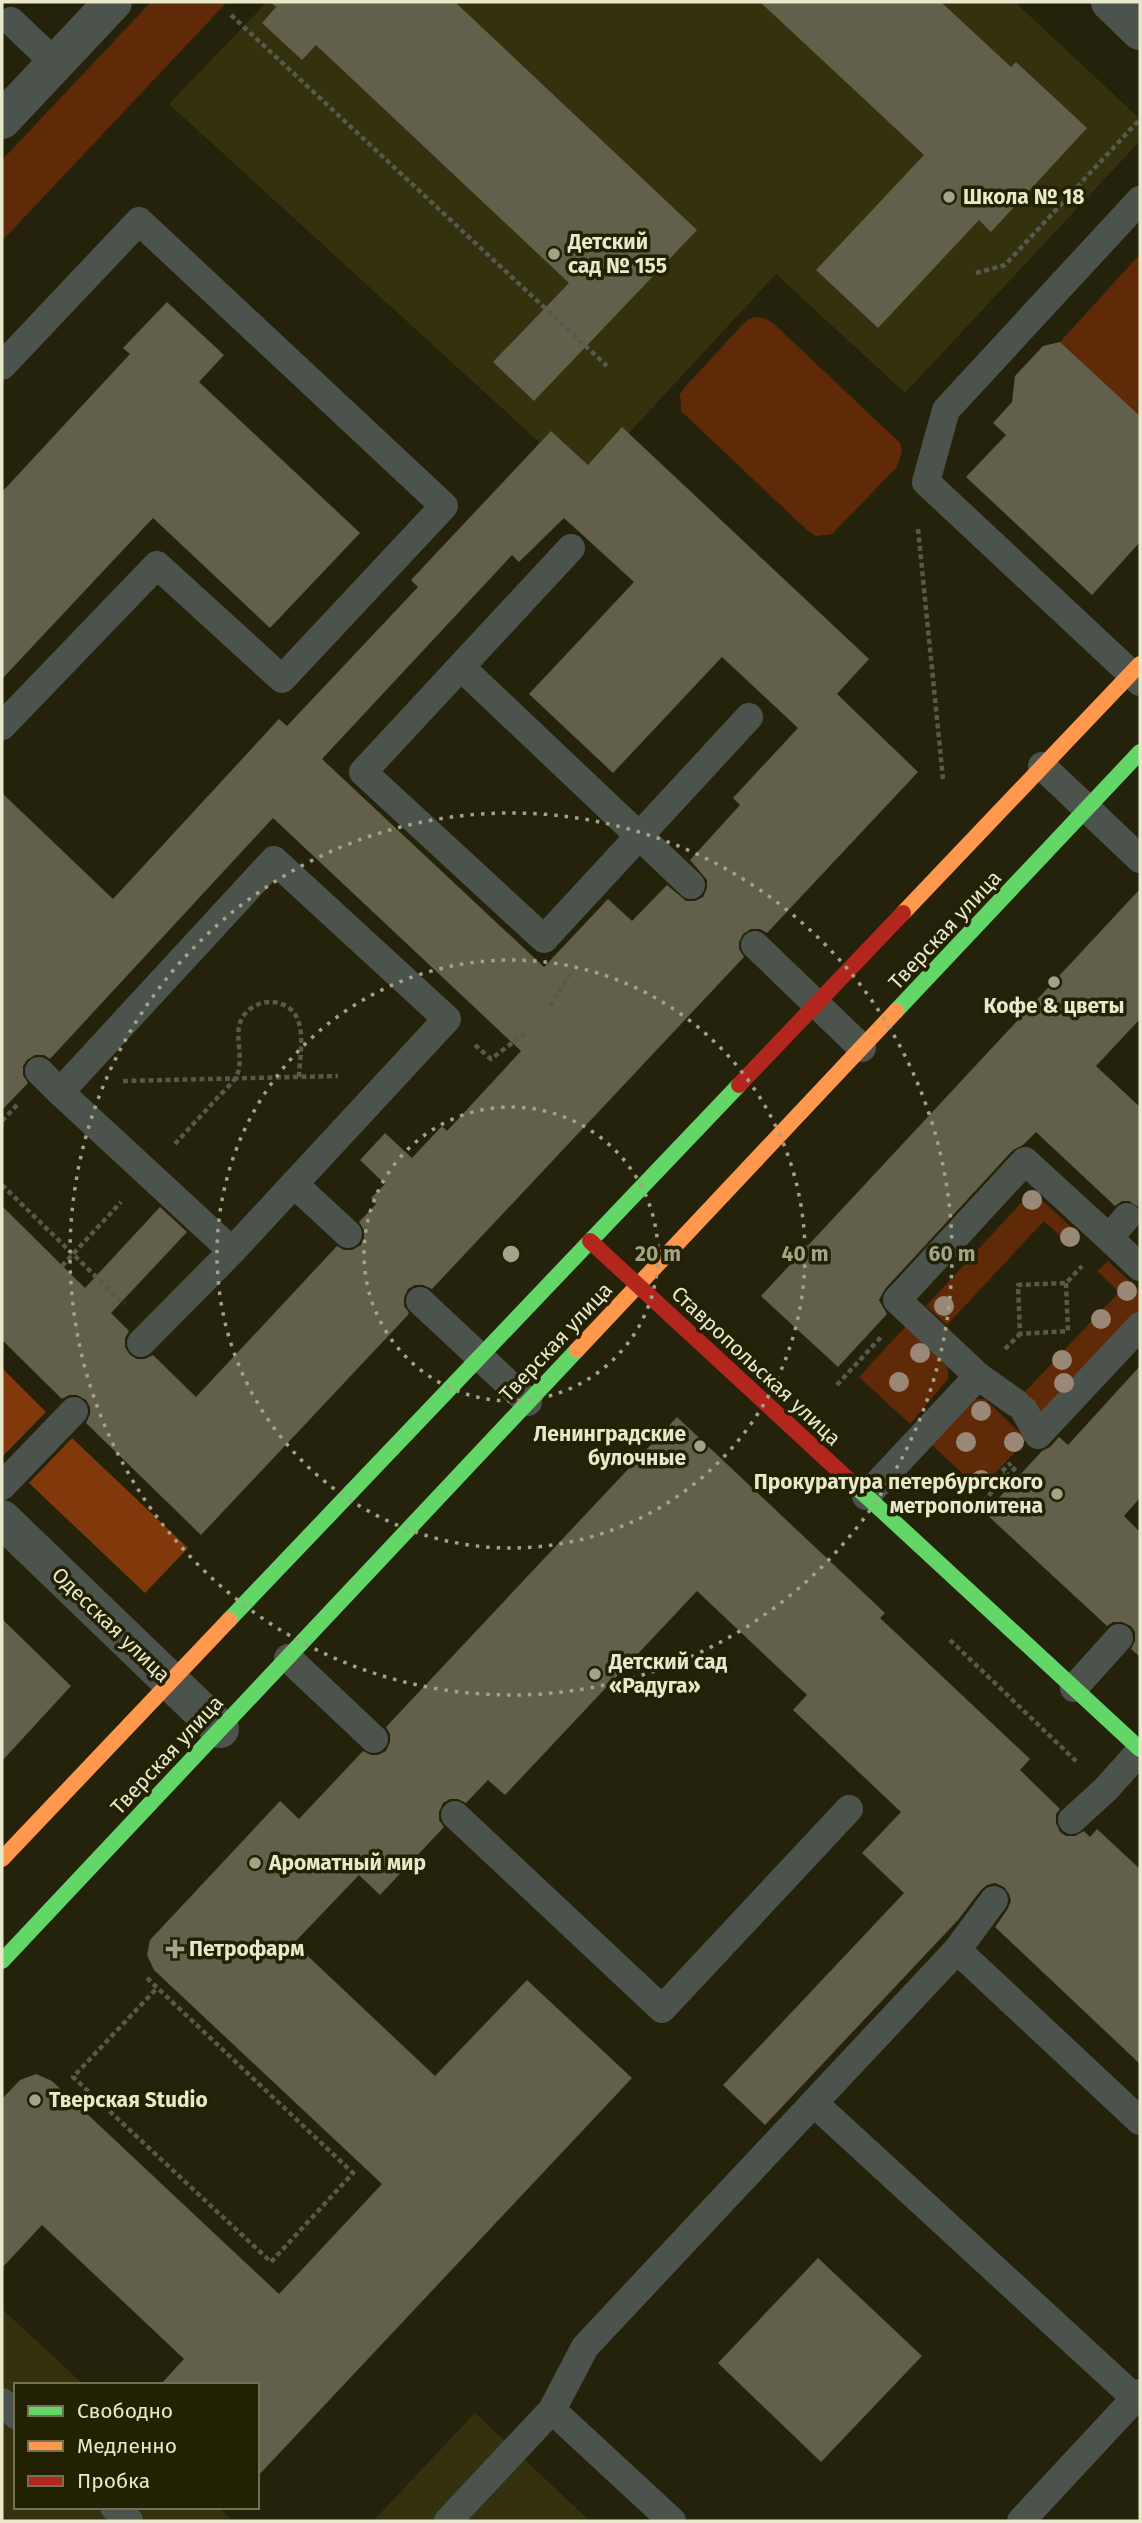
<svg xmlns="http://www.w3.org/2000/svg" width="1142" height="2523" font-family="'Fira Sans',sans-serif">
	<rect width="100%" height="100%" fill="#24220a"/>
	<g fill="#33310e">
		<path d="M 267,2 L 1015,2 L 1140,119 L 1140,141 L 905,393 L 776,274 L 594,471 L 551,431 L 540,443 L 169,104 Z"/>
		<path d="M 2,2309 L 84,2385 L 16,2385 L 16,2507 L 218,2507 L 233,2521 L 2,2521 Z"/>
		<path d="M 475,2413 L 590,2521 L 373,2521 Z"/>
	</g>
	<g fill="#602a08">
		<path d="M 151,2 L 227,2 L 2,241 L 2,160 Z"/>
		<path d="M 1140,254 L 1140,416 L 1060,342 Z"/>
		<path d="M 757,317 L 766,319 L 773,323 L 900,443 L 902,451 L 897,467 L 832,534 L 816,536 L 808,531 L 681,411 L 680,394 L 685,387 L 742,325 L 749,319 Z"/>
		<path d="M 1032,1191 L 1080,1235 L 1071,1246 L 1044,1221 L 947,1325 L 926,1306 Z"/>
		<path d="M 1108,1261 L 1140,1291 L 1140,1309 L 1043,1414 L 1022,1395 L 1119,1292 L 1097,1271 Z"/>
		<path d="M 907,1325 L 944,1363 L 948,1369 L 948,1379 L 910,1424 L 859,1377 Z"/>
		<path d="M 977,1399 L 985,1399 L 1027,1439 L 980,1490 L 931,1444 L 973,1400 Z"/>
	</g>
	<g fill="#81380b">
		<path d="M 2,1368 L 46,1412 L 2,1457 Z"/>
		<path d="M 72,1438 L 188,1548 L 145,1593 L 29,1483 Z"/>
	</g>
	<g fill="#62604a" fill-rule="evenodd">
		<path d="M 270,2 L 455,2 L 697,230 L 534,401 L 493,362 L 569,283 L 316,45 L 302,60 L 262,23 L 276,7 Z"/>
		<path d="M 760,2 L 941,2 L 1011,67 L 1016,62 L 1087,128 L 991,232 L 979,220 L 878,328 L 816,270 L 924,155 Z"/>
		<path d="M 167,302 L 224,355 L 199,382 L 360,533 L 270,628 L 153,518 L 2,679 L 2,492 L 130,354 L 123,348 Z"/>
		<path d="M 1060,342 L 1140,416 L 1140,542 L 1092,595 L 966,477 L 1006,435 L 993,423 L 1012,402 L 1015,376 L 1043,346 Z"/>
		<path d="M 622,427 L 869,659 L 837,694 L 918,772 L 767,933 L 760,929 L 751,929 L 743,934 L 739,942 L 739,949 L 744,957 L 432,1289 L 423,1285 L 415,1285 L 408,1289 L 404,1298 L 404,1306 L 409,1313 L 407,1316 L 201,1535 L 86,1423 L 90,1414 L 90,1407 L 86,1400 L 77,1395 L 69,1395 L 62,1399 L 2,1340 L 2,1206 L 85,1288 L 160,1207 L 187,1232 L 111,1313 L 129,1331 L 125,1338 L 125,1347 L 130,1355 L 137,1359 L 145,1359 L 153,1355 L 196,1397 L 337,1246 L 344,1250 L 352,1250 L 361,1245 L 364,1238 L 364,1230 L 359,1222 L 376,1204 L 371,1198 L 385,1184 L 360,1160 L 385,1133 L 412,1158 L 442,1126 L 447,1131 L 521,1051 L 273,818 L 50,1059 L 44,1055 L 35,1055 L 27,1060 L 23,1066 L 23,1075 L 28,1083 L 2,1110 L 2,793 L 113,899 L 279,719 L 287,726 L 418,587 L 411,580 L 551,431 L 588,465 ZM 564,518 L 634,582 L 529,694 L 613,773 L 722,657 L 798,728 L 733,798 L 740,805 L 690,860 L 707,880 L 707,888 L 703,897 L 695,901 L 686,901 L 667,885 L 632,921 L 608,899 L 544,967 L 322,759 L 512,555 L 519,562 Z"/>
		<path d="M 1140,889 L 1140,1019 L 1096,1066 L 1140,1107 L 1140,1208 L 1129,1201 L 1122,1201 L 1115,1206 L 1036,1132 L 1023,1145 L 1013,1150 L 885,1289 L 879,1300 L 887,1314 L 838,1367 L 761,1296 Z"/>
		<path d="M 1140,1366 L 1140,1498 L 1124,1516 L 1140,1532 L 1140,1657 L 1131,1649 L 1135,1641 L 1135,1632 L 1131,1626 L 1122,1622 L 1113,1622 L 1107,1626 L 985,1513 L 1042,1451 L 1050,1447 L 1059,1437 L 1068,1445 Z"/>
		<path d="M 677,1417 L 885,1613 L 880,1618 L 1030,1759 L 1020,1770 L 1060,1809 L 1056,1814 L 1056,1823 L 1060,1832 L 1066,1836 L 1075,1836 L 1084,1831 L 1090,1837 L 1097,1829 L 1140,1869 L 1140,2064 L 995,1927 L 1007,1910 L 1011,1901 L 1009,1894 L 1004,1887 L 995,1883 L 987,1885 L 981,1890 L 958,1920 L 765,2125 L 723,2085 L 904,1893 L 862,1853 L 901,1812 L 793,1710 L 807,1695 L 697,1591 L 505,1795 L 488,1780 L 466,1803 L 458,1799 L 450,1799 L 443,1803 L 439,1812 L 439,1820 L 444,1827 L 380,1895 L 359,1875 L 294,1943 L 435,2076 L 527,1980 L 632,2078 L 257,2477 L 257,2385 L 160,2385 L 184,2359 L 42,2225 L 2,2268 L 2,2099 L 20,2080 L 36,2074 L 52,2081 L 279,2294 L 382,2184 L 154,1970 L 147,1955 L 150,1940 L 280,1801 L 299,1819 L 363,1751 L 371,1755 L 378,1755 L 386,1751 L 390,1742 L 390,1734 L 386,1727 Z"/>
		<path d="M 2,1619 L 71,1686 L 2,1761 Z"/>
		<path d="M 818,2258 L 922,2356 L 821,2462 L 718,2363 Z"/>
	</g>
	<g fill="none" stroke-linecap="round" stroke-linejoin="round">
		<g stroke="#56594c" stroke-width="4.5" stroke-dasharray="5 3.5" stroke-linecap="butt">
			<path d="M 231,15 L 607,366"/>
			<path d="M 976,273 L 1005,265 L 1140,119"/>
			<path d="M 918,529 L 943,779"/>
			<path d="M 550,1006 L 573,969"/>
			<path d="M 475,1045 L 491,1059 L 524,1034"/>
			<path d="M 123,1081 L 338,1076"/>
			<path d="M 2,1121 L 18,1104"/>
			<path d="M 175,1144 C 189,1128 204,1113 218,1097 C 224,1091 232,1084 236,1077 C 246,1058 231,1032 244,1015 C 251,1006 263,1001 273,1002 C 311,1007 300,1049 299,1077"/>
			<path d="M 2,1185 L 124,1304"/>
			<path d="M 62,1266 L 121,1202"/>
			<path d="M 1066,1283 L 1068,1331 L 1020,1334 L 1018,1285 L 1066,1283 L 1082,1266"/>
			<path d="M 1005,1349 L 1020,1334"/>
			<path d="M 837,1385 L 881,1337"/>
			<path d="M 1006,1477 L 1001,1472 L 1011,1463"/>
			<path d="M 971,1514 L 1016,1467"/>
			<path d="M 950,1640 L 1077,1762"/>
			<path d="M 147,1978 L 353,2173 L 271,2262 L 73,2077 L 157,1988"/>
		</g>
		<g stroke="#4c534c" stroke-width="28">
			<path d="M 11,21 L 55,63"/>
			<path d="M 1140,200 L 946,410 L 926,482 L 1140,682"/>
			<path d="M 2,366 L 139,221 L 444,506 L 282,679 L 157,565 L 2,726"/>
			<path d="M 571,548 L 363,772 L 544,939 L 749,717"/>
			<path d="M 461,667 L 691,885"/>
			<path d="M 1042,766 L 1140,859"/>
			<path d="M 274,860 L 447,1019 L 232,1251 L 60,1092 Z"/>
			<path d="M 755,945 L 862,1048"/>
			<path d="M 39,1071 L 60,1092"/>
			<path d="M 294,1184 L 348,1234"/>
			<path d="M 1127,1217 L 1109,1238 L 1140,1267"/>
			<path d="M 420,1301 L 528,1402"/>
			<path d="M 141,1343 L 232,1251"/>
			<path d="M 978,1376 L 1016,1403"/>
			<path d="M 1024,1410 L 1038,1435 L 1140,1326"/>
			<path d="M 2,1486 L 74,1411"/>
			<path d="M 866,1496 L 978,1376 L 897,1300 L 1025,1161 L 1109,1238"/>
			<path d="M 288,1658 L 374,1739"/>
			<path d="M 1074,1688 L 1119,1638"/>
			<path d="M 455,1815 L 662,2009 L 849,1809"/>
			<path d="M 1072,1820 L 1106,1789 L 1140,1751"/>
			<path d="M 957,1950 L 1140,2121"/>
			<path d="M 814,2103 L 1135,2398"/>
			<path d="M 2,2402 L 16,2415"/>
			<path d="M 552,2410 L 672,2521"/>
			<path d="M 114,2507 L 129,2521"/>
			<path d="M 448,2521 L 552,2410 L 585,2347 L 957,1950 L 994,1900"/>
			<path d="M 1021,2521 L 1140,2393"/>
		</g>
		<g stroke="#4c534c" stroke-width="38">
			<path d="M 1110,2 L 1140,31"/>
			<path d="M 2,120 L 113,2"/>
			<path d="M 2,1519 L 220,1729"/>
		</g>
		<g stroke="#63d668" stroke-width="16">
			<path d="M 896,1011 L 1140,752"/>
			<path d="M 851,1482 L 1140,1749"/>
			<path d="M 229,1620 L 739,1085"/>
			<path d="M 2,1961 L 577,1350"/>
		</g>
		<g stroke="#ff974d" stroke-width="16">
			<path d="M 903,913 L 1140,664"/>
			<path d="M 577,1350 L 896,1011"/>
			<path d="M 2,1859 L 229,1620"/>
		</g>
		<g stroke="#b3261e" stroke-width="16">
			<path d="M 739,1085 L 903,913"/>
			<path d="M 590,1241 L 851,1482"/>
		</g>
	</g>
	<g fill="#9a8876">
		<circle cx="1032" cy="1200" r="10"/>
		<circle cx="1070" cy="1237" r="10"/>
		<circle cx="1127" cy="1291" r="10"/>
		<circle cx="944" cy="1306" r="10"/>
		<circle cx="1101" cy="1319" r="10"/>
		<circle cx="920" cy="1353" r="10"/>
		<circle cx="1062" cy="1360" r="10"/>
		<circle cx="899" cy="1382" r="10"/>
		<circle cx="1064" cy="1383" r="10"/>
		<circle cx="981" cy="1411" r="10"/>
		<circle cx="966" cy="1442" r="10"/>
		<circle cx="1014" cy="1442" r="10"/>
		<circle cx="981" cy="1480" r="10"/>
	</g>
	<g fill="none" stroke="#a5a387" stroke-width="3.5" stroke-dasharray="3.5 7">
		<circle cx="511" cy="1254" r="147"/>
		<circle cx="511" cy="1254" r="294"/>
		<circle cx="511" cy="1254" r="441"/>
	</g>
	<g fill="#a5a387" stroke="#232103" stroke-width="2.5">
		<circle cx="949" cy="197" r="7"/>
		<circle cx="554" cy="254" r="7"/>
		<circle cx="1054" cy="982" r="7"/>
		<circle cx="700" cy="1446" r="7"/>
		<circle cx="1057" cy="1494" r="7"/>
		<circle cx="595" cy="1674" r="7"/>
		<circle cx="255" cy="1863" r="7"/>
		<path d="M171.5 1938.5h7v7h7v7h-7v7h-7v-7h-7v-7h7z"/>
		<circle cx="35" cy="2100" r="7"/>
	</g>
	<g text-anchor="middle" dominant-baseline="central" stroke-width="7" stroke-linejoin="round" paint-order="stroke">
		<g font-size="21" font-weight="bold" fill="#eae8ca" stroke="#232103" text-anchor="start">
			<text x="963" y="197">Школа № 18</text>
			<text x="568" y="242">Детский<tspan x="568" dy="24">сад № 155</tspan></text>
			<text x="1054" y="1006" text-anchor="middle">Кофе &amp; цветы</text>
			<text x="686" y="1434" text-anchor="end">Ленинградские<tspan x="686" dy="24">булочные</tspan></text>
			<text x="1043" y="1482" text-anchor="end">Прокуратура петербургского<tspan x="1043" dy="24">метрополитена</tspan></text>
			<text x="609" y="1662">Детский сад<tspan x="609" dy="24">«Радуга»</tspan></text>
			<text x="269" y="1863">Ароматный мир</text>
			<text x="189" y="1949">Петрофарм</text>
			<text x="49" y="2100">Тверская Studio</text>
		</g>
		<g font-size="21" fill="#eae8ca" stroke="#232103">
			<text transform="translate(945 930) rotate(-47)">Тверская улица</text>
			<text transform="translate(556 1342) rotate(-47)">Тверская улица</text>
			<text transform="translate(756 1366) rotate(43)">Ставропольская улица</text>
			<text transform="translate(111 1625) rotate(44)">Одесская улица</text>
			<text transform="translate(167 1755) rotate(-47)">Тверская улица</text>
		</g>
	</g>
	<circle cx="511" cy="1254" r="10" fill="#a5a387" stroke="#232103" stroke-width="3.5"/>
	<g font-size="21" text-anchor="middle" font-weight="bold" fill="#a5a387" stroke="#232103" stroke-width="7" stroke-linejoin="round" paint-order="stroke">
		<text x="658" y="1261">20 m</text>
		<text x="805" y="1261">40 m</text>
		<text x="952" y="1261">60 m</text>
	</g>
	<rect width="1142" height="2523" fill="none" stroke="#eae8ca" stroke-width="7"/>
	<rect x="14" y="2383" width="245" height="126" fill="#232103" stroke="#737153" stroke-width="2"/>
	<rect x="28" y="2406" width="35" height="10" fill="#63d668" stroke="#737153" stroke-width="2"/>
	<text x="77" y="2418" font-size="21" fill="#eae8ca">Свободно</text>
	<rect x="28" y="2441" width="35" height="10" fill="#ff974d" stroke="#737153" stroke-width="2"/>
	<text x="77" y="2453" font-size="21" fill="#eae8ca">Медленно</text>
	<rect x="28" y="2476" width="35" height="10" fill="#b3261e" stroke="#737153" stroke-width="2"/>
	<text x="77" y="2488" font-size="21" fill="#eae8ca">Пробка</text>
</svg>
